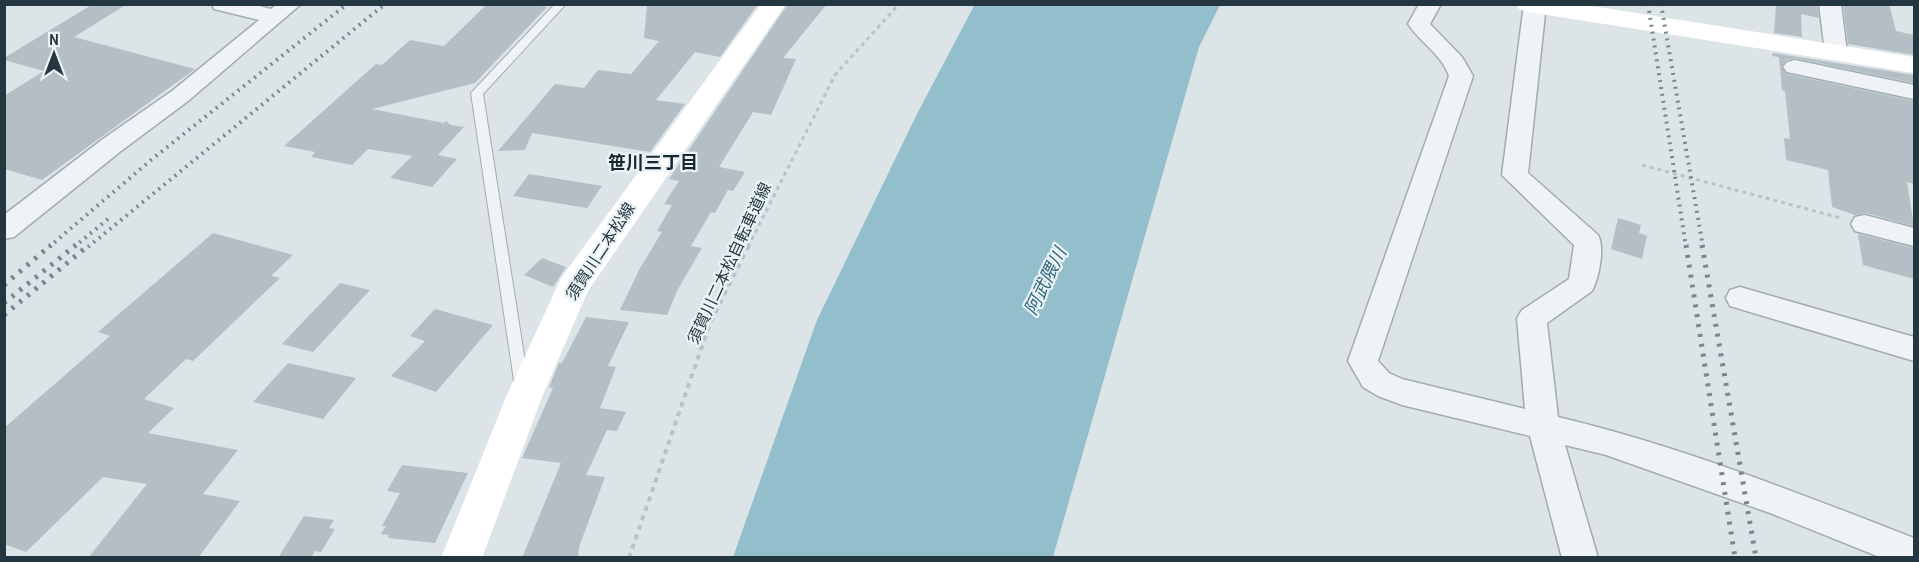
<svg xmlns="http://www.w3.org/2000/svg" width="1919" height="562" font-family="'Archivo Narrow','Noto Sans JP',sans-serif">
	<rect width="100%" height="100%" fill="#dce4e8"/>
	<path fill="#93bfcc" d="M 975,4 L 1220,5 L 1199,47 L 1053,557 L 733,557 L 817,320 L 917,114 Z"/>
	<g fill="#b3bfc5">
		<path d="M 93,4 L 124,6 L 74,37 L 195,69 L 42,180 L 4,169 L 4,96 L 44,71 L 4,60 L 4,58 Z"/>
		<path d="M 487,4 L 528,4 L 547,7 L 475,83 L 372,109 L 444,123 L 446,121 L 451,125 L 464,127 L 438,155 L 457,159 L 432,187 L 390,178 L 412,156 L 368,149 L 352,165 L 311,157 L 315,152 L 284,146 L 376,64 L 382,65 L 410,40 L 444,46 Z"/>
		<path d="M 647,4 L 758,4 L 720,57 L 695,52 L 656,100 L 685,104 L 650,152 L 532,133 L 525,150 L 498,151 L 555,84 L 584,88 L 598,70 L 631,74 L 659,41 L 644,38 Z"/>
		<path d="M 788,4 L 827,4 L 783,58 L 796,59 L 771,115 L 753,112 L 719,167 L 745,172 L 733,191 L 728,190 L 715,213 L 711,212 L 691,246 L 702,248 L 678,289 L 667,315 L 620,310 L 640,268 L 662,232 L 657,231 L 672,205 L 664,204 L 679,181 L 669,179 Z"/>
		<path d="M 1776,4 L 1817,4 L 1819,18 L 1801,14 L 1802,37 L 1774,33 Z"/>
		<path d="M 1843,4 L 1889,4 L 1896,31 L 1914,35 L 1914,55 L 1848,44 Z"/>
		<path d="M 1773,53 L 1914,75 L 1914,83 L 1795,58 L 1786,60 L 1781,67 L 1787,74 L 1914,101 L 1914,184 L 1907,182 L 1914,226 L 1866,213 L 1855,215 L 1832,207 L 1828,170 L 1786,160 L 1784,138 L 1790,139 L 1785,91 L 1782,90 L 1779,57 L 1772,56 Z"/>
		<path d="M 529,174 L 602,186 L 587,208 L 513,196 Z"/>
		<path d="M 1618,218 L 1641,225 L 1639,233 L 1647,236 L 1642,259 L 1611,249 Z"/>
		<path d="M 213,233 L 293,255 L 271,276 L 280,278 L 193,361 L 186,359 L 144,399 L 174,408 L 148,433 L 238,450 L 203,494 L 240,501 L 198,558 L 88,558 L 147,484 L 103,477 L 26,552 L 4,544 L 4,428 L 110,336 L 98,332 Z"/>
		<path d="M 1858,234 L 1914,248 L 1914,279 L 1863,265 Z"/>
		<path d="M 542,258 L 566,267 L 553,287 L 524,275 Z"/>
		<path d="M 340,283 L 370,290 L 313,352 L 282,344 Z"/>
		<path d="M 435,309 L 493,325 L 436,392 L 391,376 L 425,341 L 410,336 Z"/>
		<path d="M 586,317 L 629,322 L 608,366 L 616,367 L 600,408 L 626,412 L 617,431 L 607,430 L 586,475 L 605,477 L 579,547 L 578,558 L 522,558 L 561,463 L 522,458 L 553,388 L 549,387 L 559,363 L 562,363 Z"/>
		<path d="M 288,363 L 356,378 L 323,419 L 253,402 Z"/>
		<path d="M 402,465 L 468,473 L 435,543 L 388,538 L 389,535 L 381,534 L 386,526 L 382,526 L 400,493 L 387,491 Z"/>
		<path d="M 304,516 L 334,520 L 329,528 L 335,529 L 321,552 L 315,551 L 311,558 L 278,558 Z"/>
	</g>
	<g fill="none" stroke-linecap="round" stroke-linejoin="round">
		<defs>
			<path id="lane" d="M 555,4 L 566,4 L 483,94 L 529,387 L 527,391 L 522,393 L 517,391 L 515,387 L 471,93 Z"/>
			<g id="street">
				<path d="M 212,4 L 251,4 L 271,9 L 277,4 L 301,4 L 188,101 L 121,151 L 14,237 L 4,239 L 4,215 L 103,139 L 172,91 L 259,20 L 214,9 Z"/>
				<path d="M 1419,4 L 1441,4 L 1430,24 L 1462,57 L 1473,76 L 1378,361 L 1389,373 L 1402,379 L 1525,409 L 1517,318 L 1522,310 L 1569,279 L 1574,245 L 1502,175 L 1524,4 L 1546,4 L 1528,173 L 1598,235 C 1605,248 1599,278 1592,291 L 1547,323 L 1558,417 C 1680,446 1798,493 1914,538 L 1914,558 L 1882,558 L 1770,513 L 1606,455 L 1565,445 L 1598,558 L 1562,558 L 1530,436 L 1402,405 L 1378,396 L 1363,387 L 1348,361 L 1449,76 C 1442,55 1420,42 1408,24 Z"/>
				<path d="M 1819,4 L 1841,4 L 1847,52 L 1844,57 L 1836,59 L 1828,57 L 1825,52 Z"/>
				<path d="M 1795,60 L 1914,85 L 1914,99 L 1787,72 L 1783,67 L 1787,62 Z"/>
				<path d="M 1865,215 L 1914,228 L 1914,246 L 1855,231 L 1851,224 L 1855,217 Z"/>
				<path d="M 1740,287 L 1914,337 L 1914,361 L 1730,306 L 1726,298 L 1730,290 Z"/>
			</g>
		</defs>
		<use href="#lane" stroke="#a1acb2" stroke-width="2"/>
		<use href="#street" stroke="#a1acb2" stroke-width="3"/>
		<g stroke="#bac2c7" stroke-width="3" stroke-dasharray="4 4" stroke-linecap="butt">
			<path d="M 1642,165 L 1841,218"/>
			<path d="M 748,247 L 835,75 L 899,4"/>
		</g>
		<path stroke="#bac2c7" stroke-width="4" stroke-dasharray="5 5" stroke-linecap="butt" d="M 629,558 L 710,323 L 749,245"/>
		<use href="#lane" fill="#eff3f6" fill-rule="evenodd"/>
		<use href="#street" fill="#eff3f6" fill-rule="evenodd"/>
		<g fill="#fff" fill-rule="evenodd">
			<path d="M 761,4 L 786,4 L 588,291 L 542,397 L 482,558 L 441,558 L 506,397 L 561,278 Z"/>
			<path d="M 1516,4 L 1579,4 L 1914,57 L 1914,73 L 1528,12 L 1519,9 Z"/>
		</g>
		<g stroke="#748993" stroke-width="4" stroke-dasharray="2 5" stroke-linecap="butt">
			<path d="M 1648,4 L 1686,247"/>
			<path d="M 1661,4 L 1703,247"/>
			<path d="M 49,247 L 151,160 L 347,4"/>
			<path d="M 74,247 L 108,219"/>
			<path d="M 88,247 L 385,4"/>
		</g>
		<g stroke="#748993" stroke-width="5" stroke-dasharray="3 7" stroke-linecap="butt">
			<path d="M 1686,245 L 1735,558"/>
			<path d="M 1702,245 L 1756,558"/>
			<path d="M 4,285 L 51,245"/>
			<path d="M 4,303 L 76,245"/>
			<path d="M 4,315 L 89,245"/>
		</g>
	</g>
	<g text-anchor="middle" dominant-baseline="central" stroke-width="4.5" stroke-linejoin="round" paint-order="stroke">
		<g font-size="16" fill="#243640" stroke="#ebf3f6">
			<text transform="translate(600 251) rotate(-57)">須賀川二本松線</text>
			<text transform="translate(729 263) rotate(-65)">須賀川二本松自転車道線</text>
		</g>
		<g font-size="18" font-weight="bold" fill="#172730" stroke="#ebf3f6">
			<text x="653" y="162">笹川三丁目</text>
		</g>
		<g font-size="18" font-style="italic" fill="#2a6378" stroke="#ebf3f6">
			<text transform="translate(1045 281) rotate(-64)">阿武隈川</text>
		</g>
	</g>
	<rect width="1919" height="562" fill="none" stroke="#243640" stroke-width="12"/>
	<g transform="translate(54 54)" stroke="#ebf3f6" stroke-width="4.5" paint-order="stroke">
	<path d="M0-4.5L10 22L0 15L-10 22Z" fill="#243640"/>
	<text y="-9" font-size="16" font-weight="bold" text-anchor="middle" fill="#243640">N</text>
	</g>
</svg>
